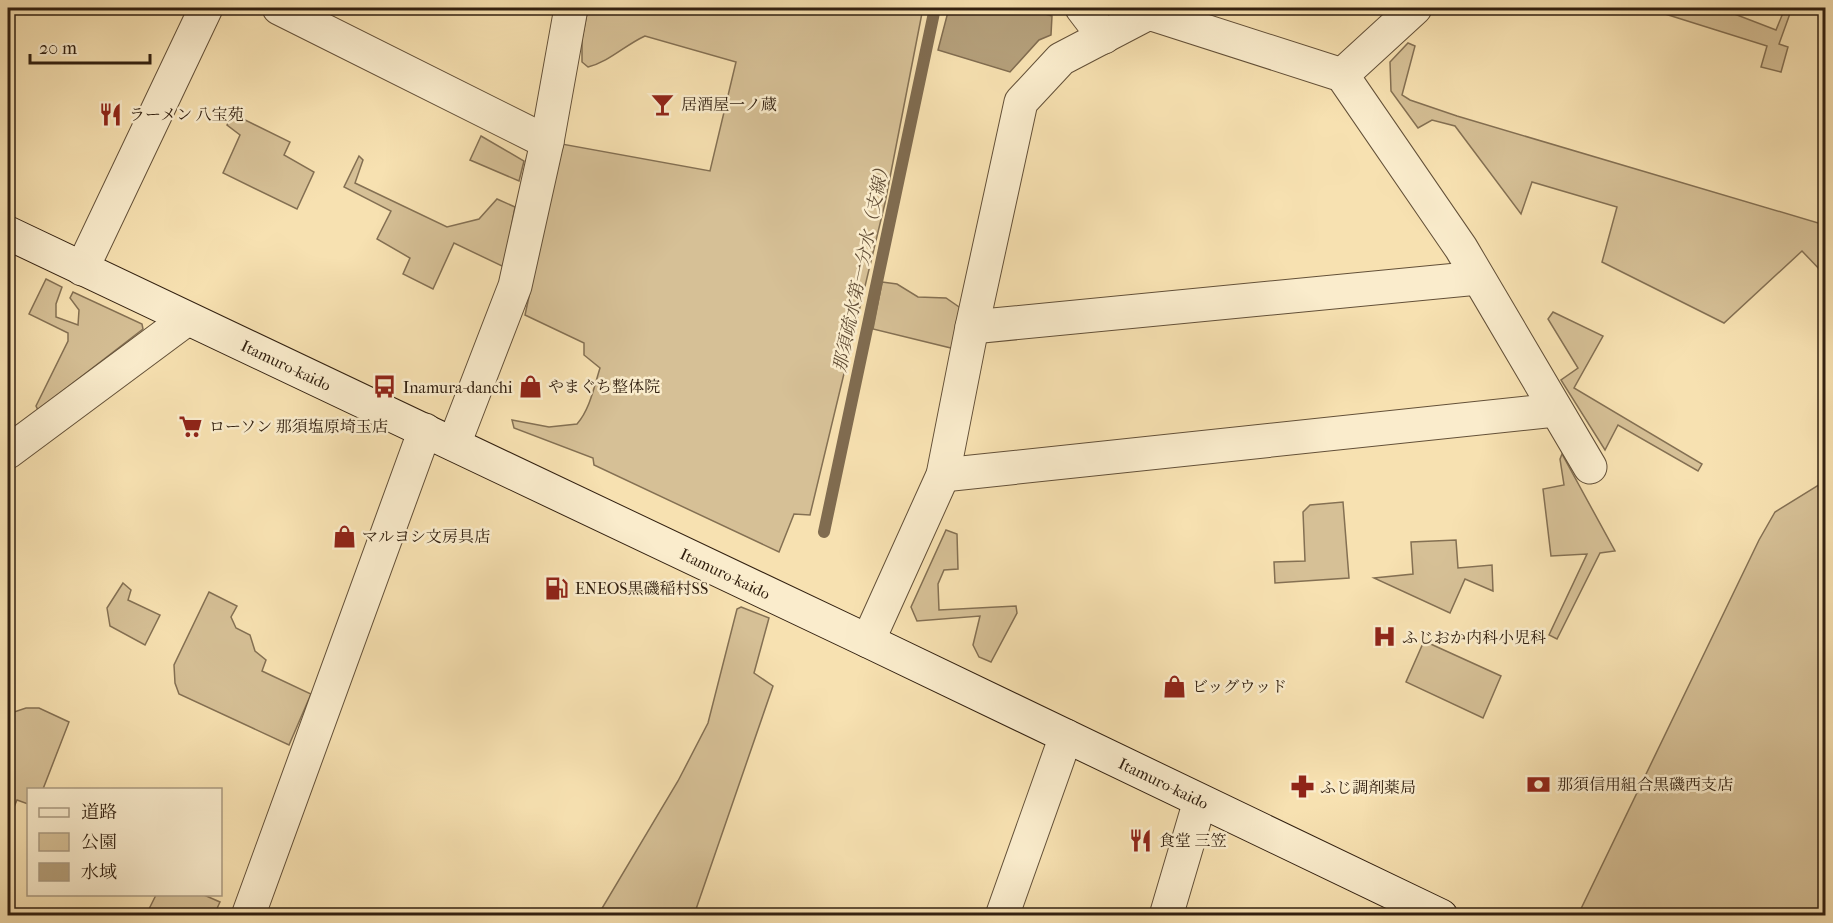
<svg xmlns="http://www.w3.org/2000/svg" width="1833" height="923" font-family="'IM FELL French Canon','Noto Serif JP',serif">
	<rect width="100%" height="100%" fill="#f7e1b1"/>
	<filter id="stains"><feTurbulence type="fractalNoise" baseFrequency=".00333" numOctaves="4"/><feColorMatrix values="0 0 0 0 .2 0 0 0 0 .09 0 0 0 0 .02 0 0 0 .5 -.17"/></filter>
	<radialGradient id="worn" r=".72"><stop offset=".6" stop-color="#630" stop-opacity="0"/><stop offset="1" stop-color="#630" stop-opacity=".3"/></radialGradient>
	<g fill="#d6c096" stroke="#847053" stroke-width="1.5">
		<path d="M 588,8 L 923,8 L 885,203 L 810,515 L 794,514 L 779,552 L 594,465 L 593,458 L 514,428 L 512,420 L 549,427 L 577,424 C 590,409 594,387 600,368 L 584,355 L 584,343 L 525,315 L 562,144 L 710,171 L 736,62 L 645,36 C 625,45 609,62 588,67 L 582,62 L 582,39 Z"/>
		<path d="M 1646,8 L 1719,8 L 1776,30 L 1785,8 L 1792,8 L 1779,44 L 1788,47 L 1781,72 L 1761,67 L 1767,46 Z"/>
		<path d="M 1408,43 L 1415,46 L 1402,95 L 1410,100 L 1457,116 L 1825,225 L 1825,269 L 1822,272 L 1802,251 L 1724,323 L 1602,262 L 1617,207 L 1532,182 L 1521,214 L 1455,126 L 1432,120 L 1418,128 L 1391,91 L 1390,62 Z"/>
		<path d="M 233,114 L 290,142 L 284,155 L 314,172 L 297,209 L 223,173 L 240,135 L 227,125 Z"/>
		<path d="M 481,136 L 524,161 L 519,181 L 470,160 Z"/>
		<path d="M 359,156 L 363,160 L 355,183 L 447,227 L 479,219 L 497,199 L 515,207 L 504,267 L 454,243 L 433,289 L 403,274 L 410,258 L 377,239 L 391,211 L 344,187 Z"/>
		<path d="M 46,279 L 62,287 L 56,304 L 56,317 L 78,325 L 79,310 L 70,298 L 73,292 L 142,324 L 143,329 L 38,410 L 36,406 L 68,341 L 68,333 L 29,314 Z"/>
		<path d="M 882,282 L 897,284 L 918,297 L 946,298 L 962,309 L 955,349 L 873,329 Z"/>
		<path d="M 1553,312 L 1603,336 L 1574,388 L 1702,464 L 1698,471 L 1618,425 L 1605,450 L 1561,380 L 1578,368 L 1548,319 Z"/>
		<path d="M 1562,454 L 1615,551 L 1600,553 L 1557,639 L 1549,635 L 1587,554 L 1551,556 L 1543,489 L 1564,485 L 1560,459 Z"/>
		<path d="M 1825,481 L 1825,915 L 1578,915 L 1759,540 L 1775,512 Z"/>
		<path d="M 1343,502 L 1349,578 L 1275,583 L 1274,562 L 1305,561 L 1303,512 L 1310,505 Z"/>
		<path d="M 946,530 L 957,534 L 958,569 L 944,570 L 938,584 L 939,610 L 1016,606 L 1017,613 L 991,662 L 979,657 L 973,645 L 980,616 L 917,621 L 911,607 Z"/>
		<path d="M 1456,540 L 1458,568 L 1492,565 L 1493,591 L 1465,579 L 1450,613 L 1374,578 L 1413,574 L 1411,542 Z"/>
		<path d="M 123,583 L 131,590 L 128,600 L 160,615 L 145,645 L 110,626 L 107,608 Z"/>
		<path d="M 209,592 L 237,606 L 231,617 L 236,628 L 250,635 L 255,651 L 266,660 L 262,671 L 311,694 L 289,745 L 179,694 L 175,683 L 174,665 Z"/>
		<path d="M 741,607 L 769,618 L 754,673 L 773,686 L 694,915 L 598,915 L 678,781 L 708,723 L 737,609 Z"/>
		<path d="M 1424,641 L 1501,676 L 1483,718 L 1406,682 Z"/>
		<path d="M 26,708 L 39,708 L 69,722 L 43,789 L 28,790 L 28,804 L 17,800 L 8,821 L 8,714 Z"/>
		<path d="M 156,895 L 204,895 L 220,902 L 214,915 L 146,915 Z"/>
	</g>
	<path fill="#b49f7a" stroke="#806c50" stroke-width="1.5" d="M 949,8 L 1025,8 L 1052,16 L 1051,35 L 1039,40 L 1010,72 L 938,50 Z"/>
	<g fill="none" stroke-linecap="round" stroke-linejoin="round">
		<path stroke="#806c50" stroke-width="12" d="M 824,532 L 935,8"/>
		<defs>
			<g id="street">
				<path d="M 279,8 L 547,142"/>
				<path d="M 1082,8 L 1104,37"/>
				<path d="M 1342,75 L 1415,8"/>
				<path d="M 82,269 L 206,8"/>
				<path d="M 972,327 L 1478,278"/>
				<path d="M 454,444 L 515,286 L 547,142 L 571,8"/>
				<path d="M 8,452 L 187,319"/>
				<path d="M 943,475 L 1555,410"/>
				<path d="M 868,641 L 943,475 L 972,327 L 1021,102 L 1061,59 L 1149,13 L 1342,75 L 1461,248 L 1590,467"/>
				<path d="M 248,916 L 425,430"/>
				<path d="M 1002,916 L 1066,736"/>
				<path d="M 1166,916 L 1200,801"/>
			</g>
			<g id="secondary">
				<path id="s1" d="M 8,233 L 868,641 L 1441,916"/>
			</g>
		</defs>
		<use href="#street" stroke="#635038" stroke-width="35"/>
		<use href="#secondary" stroke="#322010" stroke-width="35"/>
		<use href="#street" stroke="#faeccc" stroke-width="33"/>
		<use href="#secondary" stroke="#faeccc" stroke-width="33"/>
	</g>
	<defs>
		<symbol id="bar-bare" viewBox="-9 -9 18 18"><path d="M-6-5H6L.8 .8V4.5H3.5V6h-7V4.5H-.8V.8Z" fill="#8f2418" stroke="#faeccc" stroke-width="2.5" paint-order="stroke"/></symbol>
		<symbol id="restaurant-bare" viewBox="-9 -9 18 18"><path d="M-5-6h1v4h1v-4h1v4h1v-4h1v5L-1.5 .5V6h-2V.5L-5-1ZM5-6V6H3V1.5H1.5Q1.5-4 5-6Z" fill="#8f2418" stroke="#faeccc" stroke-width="2.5" paint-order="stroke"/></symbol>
		<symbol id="shop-bare" viewBox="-9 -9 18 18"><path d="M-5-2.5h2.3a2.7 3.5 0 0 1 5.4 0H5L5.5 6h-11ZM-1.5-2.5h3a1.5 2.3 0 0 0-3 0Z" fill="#8f2418" stroke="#faeccc" stroke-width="2.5" paint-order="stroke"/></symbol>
		<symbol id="bus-bare" viewBox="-9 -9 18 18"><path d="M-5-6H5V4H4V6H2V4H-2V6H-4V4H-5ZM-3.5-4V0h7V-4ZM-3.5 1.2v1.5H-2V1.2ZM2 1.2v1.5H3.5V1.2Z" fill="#8f2418" stroke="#faeccc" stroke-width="2.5" paint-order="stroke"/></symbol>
		<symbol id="supermarket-bare" viewBox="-9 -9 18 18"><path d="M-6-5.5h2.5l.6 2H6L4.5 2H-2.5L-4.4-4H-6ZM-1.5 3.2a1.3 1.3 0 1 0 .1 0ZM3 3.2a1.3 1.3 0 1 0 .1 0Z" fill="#8f2418" stroke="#faeccc" stroke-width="2.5" paint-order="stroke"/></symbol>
		<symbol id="fuel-bare" viewBox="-9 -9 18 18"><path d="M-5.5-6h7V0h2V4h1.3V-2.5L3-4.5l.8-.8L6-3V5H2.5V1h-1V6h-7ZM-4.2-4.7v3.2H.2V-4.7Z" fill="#8f2418" stroke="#faeccc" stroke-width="2.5" paint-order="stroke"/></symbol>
		<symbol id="hospital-bare" viewBox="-9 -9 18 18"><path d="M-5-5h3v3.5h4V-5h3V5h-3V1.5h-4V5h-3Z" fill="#8f2418" stroke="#faeccc" stroke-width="2.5" paint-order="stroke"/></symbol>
		<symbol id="bank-bare" viewBox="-9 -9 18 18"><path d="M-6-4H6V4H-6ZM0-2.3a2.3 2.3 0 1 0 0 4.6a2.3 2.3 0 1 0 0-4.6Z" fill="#8f2418" stroke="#faeccc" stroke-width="2.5" paint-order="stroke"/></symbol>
		<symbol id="pharmacy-bare" viewBox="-9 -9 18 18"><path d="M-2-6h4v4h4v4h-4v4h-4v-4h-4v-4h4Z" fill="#8f2418" stroke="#faeccc" stroke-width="2.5" paint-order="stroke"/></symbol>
	</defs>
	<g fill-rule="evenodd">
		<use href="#bar-bare" x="646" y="88" width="33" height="33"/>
		<use href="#restaurant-bare" x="94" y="98" width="33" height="33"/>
		<use href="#shop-bare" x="514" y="370" width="33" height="33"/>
		<use href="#bus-bare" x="368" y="370" width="33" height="33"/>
		<use href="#supermarket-bare" x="174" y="410" width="33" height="33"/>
		<use href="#shop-bare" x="328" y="520" width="33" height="33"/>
		<use href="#fuel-bare" x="540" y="572" width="33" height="33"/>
		<use href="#hospital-bare" x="1368" y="620" width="33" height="33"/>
		<use href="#shop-bare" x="1158" y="670" width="33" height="33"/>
		<use href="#bank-bare" x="1522" y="768" width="33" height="33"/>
		<use href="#pharmacy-bare" x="1286" y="770" width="33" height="33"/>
		<use href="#restaurant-bare" x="1124" y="824" width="33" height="33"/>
	</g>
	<g text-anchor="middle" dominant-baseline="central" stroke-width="5" stroke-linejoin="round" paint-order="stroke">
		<g font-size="16" fill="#322010" stroke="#faeccc" text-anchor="start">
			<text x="681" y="104">居酒屋一ノ蔵</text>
			<text x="129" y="114">ラーメン 八宝苑</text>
			<text x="548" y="386">やまぐち整体院</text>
			<text x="403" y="387">Inamura-danchi</text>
			<text x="209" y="426">ローソン 那須塩原埼玉店</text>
			<text x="362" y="536">マルヨシ文房具店</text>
			<text x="575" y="588">ENEOS黒磯稲村SS</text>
			<text x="1402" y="637">ふじおか内科小児科</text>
			<text x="1192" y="686">ビッグウッド</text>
			<text x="1557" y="784">那須信用組合黒磯西支店</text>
			<text x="1320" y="787">ふじ調剤薬局</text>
			<text x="1159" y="840">食堂 三笠</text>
		</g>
		<g font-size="16" fill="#322010" stroke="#faeccc">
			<text stroke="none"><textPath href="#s1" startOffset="308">Itamuro-kaido</textPath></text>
			<text stroke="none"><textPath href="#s1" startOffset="794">Itamuro-kaido</textPath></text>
			<text stroke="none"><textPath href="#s1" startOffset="1280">Itamuro-kaido</textPath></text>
		</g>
		<g font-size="18" font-style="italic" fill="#604c35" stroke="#faeccc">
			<text transform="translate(862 266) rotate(-78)">那須疏水第一分水（支線）</text>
		</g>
	</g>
	<rect width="1833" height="923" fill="none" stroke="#f7e1b1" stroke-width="30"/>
	<rect x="9" y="9" width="1815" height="905" fill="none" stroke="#322010" stroke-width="3"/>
	<rect x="15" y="15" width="1803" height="893" fill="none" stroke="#322010" stroke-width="1.5"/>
	<rect x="27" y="788" width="195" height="108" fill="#faeccc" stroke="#aa9a81" stroke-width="1.5"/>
	<rect x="39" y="808" width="30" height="9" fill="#faeccc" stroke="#aa9a81" stroke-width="1.5"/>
	<text x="81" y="818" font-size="18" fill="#322010">道路</text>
	<rect x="39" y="833" width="30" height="18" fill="#d6c096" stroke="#aa9a81" stroke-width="1.5"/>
	<text x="81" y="848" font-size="18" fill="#322010">公園</text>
	<rect x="39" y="863" width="30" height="18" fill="#b49f7a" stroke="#aa9a81" stroke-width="1.5"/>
	<text x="81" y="878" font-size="18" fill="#322010">水域</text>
	<path d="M30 54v9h120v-9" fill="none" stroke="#322010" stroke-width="3"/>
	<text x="39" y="54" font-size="18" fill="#322010" stroke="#faeccc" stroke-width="4.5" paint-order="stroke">20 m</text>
	<rect width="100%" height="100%" filter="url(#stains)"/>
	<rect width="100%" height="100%" fill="url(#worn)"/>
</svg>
